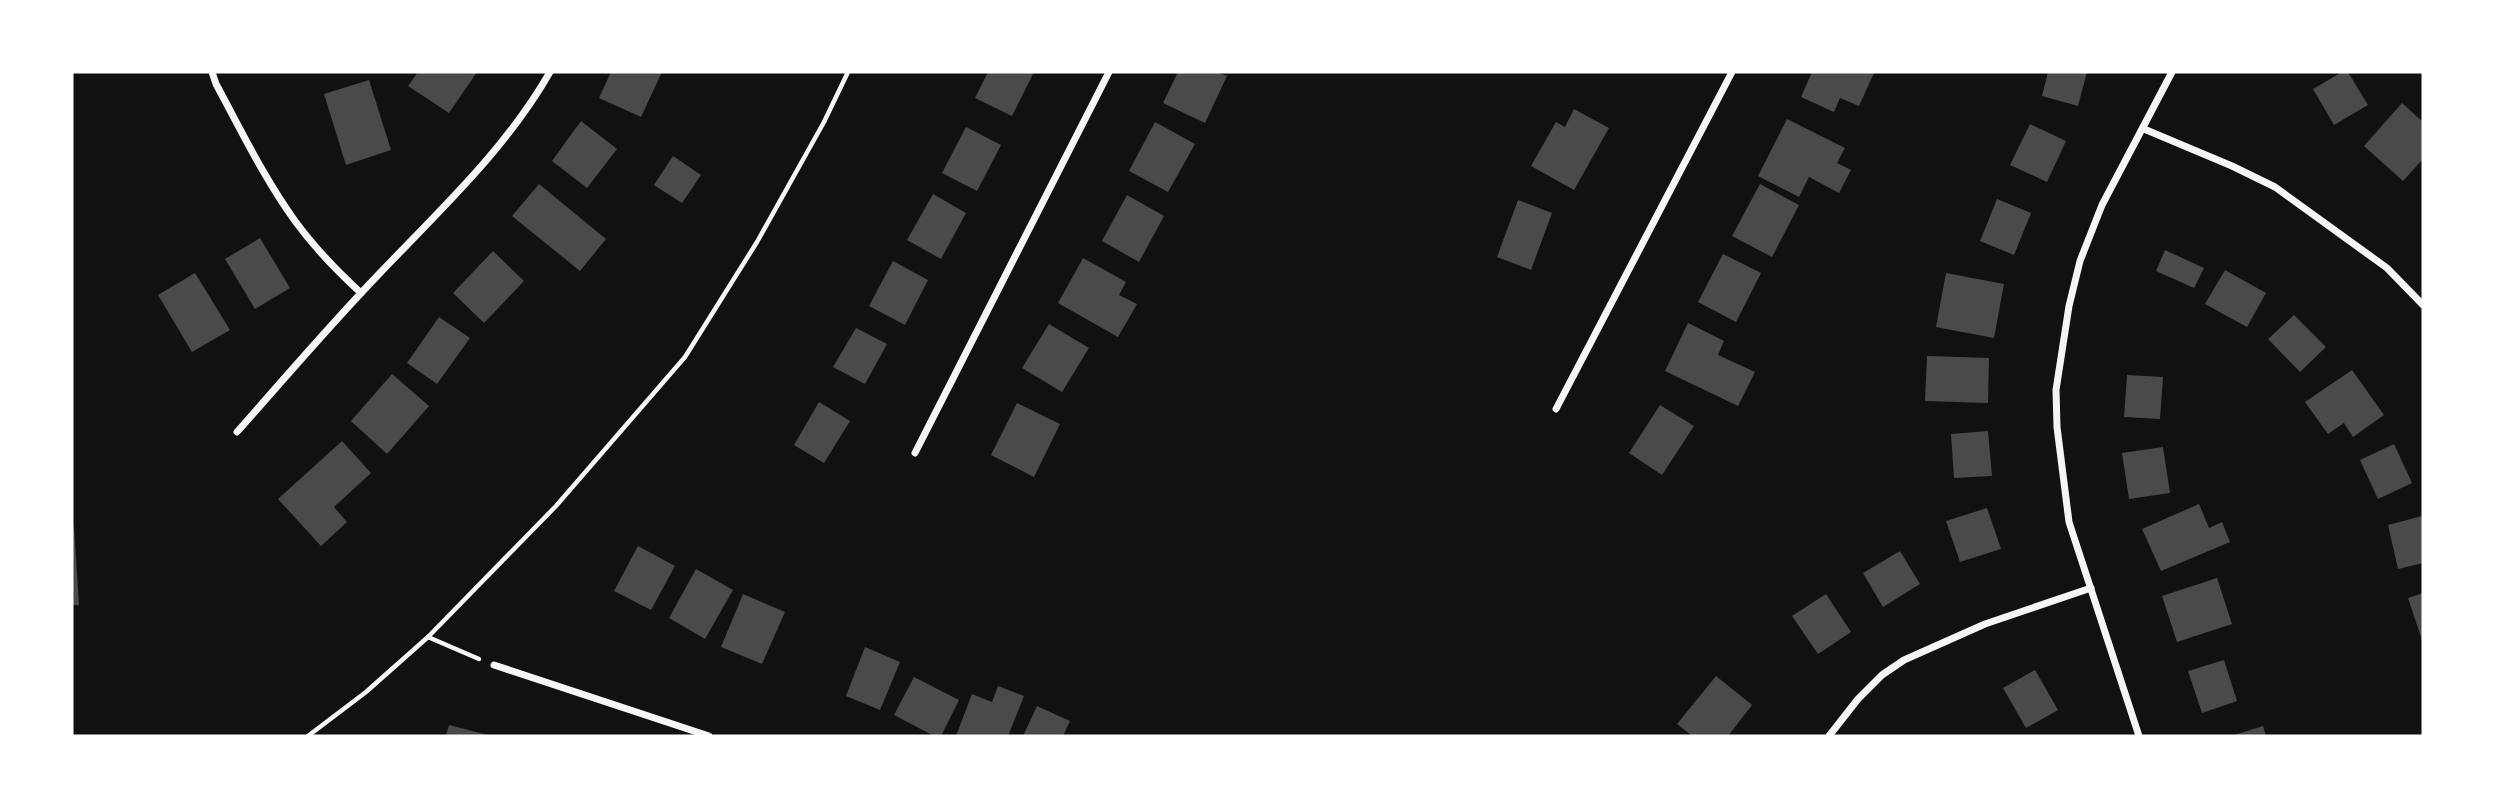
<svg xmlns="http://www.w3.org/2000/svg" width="2495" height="808" font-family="Raleway,sans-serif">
	<rect width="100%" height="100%" fill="#111"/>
	<g fill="#4a4a4a">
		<path d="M 418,72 L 477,72 L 449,113 L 408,86 Z"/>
		<path d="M 611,72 L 662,72 L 641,117 L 599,98 Z"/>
		<path d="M 988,72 L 1034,72 L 1012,116 L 975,98 Z"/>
		<path d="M 1178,72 L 1217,72 L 1227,76 L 1205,123 L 1163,103 Z"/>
		<path d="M 1812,72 L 1871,72 L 1874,73 L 1859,106 L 1840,98 L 1834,112 L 1801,97 Z"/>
		<path d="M 2048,72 L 2087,72 L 2078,106 L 2042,96 Z"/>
		<path d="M 2342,72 L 2348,72 L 2368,105 L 2334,125 L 2313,89 Z"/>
		<path d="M 369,80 L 391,150 L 346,165 L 324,94 Z"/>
		<path d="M 2402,103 L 2423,122 L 2423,159 L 2403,181 L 2364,146 Z"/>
		<path d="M 1574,109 L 1609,128 L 1574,190 L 1531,166 L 1556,122 L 1565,127 Z"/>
		<path d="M 1787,119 L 1845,148 L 1837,163 L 1851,170 L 1839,193 L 1809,177 L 1799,197 L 1758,176 Z"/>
		<path d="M 581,121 L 617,149 L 587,188 L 552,161 Z"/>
		<path d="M 1155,122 L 1195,144 L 1168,192 L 1129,171 Z"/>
		<path d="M 2030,124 L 2066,141 L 2047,182 L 2010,165 Z"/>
		<path d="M 966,127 L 1001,145 L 977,191 L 942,173 Z"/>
		<path d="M 673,156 L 701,175 L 682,203 L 654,185 Z"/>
		<path d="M 539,184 L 606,239 L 580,271 L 512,216 Z"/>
		<path d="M 1760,184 L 1799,205 L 1772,257 L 1732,236 Z"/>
		<path d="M 933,194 L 966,213 L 941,259 L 907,240 Z"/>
		<path d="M 1127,195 L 1164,216 L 1139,262 L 1102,241 Z"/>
		<path d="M 1997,199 L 2031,213 L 2014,255 L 1980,241 Z"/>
		<path d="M 1518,200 L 1552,213 L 1531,270 L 1497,257 Z"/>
		<path d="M 260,238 L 290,288 L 255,309 L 225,259 Z"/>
		<path d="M 2165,250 L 2204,268 L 2194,288 L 2156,271 Z"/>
		<path d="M 493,251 L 524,281 L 484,323 L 453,293 Z"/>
		<path d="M 1723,254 L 1761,273 L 1736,322 L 1698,302 Z"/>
		<path d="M 1083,258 L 1126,282 L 1119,295 L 1137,304 L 1118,337 L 1058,303 Z"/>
		<path d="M 893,261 L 928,280 L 905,325 L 869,306 Z"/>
		<path d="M 2225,270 L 2266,293 L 2247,327 L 2205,304 Z"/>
		<path d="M 195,273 L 230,330 L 192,352 L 158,295 Z"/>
		<path d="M 1946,273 L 2004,284 L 1994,338 L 1936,327 Z"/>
		<path d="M 2294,315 L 2326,347 L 2300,372 L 2268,339 Z"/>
		<path d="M 439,317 L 470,338 L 437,384 L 407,363 Z"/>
		<path d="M 1688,323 L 1724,341 L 1718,355 L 1755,372 L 1738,406 L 1665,371 Z"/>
		<path d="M 1049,324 L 1089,348 L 1062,392 L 1022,368 Z"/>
		<path d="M 856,328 L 887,344 L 865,384 L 833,367 Z"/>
		<path d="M 1927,356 L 1989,358 L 1988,403 L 1925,401 Z"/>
		<path d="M 2352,370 L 2384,415 L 2353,437 L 2344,423 L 2328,434 L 2305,402 Z"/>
		<path d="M 392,374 L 429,406 L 387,454 L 351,421 Z"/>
		<path d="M 2127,375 L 2163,377 L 2160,419 L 2124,417 Z"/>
		<path d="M 819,402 L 850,421 L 824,463 L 794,445 Z"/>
		<path d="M 1017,403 L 1060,424 L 1034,477 L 991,455 Z"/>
		<path d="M 1660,405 L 1694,426 L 1662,475 L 1629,453 Z"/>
		<path d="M 1988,431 L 1992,476 L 1954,478 L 1951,434 Z"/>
		<path d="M 342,441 L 371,473 L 334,507 L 347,522 L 321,546 L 278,499 Z"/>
		<path d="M 2394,444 L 2412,483 L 2378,499 L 2360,460 Z"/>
		<path d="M 2163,447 L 2170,493 L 2129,499 L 2122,453 Z"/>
		<path d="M 2199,504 L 2209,528 L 2222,522 L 2230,542 L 2161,571 L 2142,529 Z"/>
		<path d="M 1987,508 L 2001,549 L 1960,562 L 1946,521 Z"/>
		<path d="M 2422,516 L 2423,563 L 2398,569 L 2388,525 Z"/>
		<path d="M 72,526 L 74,526 L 79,605 L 72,605 Z"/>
		<path d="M 638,546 L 675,566 L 651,610 L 614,591 Z"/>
		<path d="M 1900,551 L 1920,584 L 1883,607 L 1863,573 Z"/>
		<path d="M 696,569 L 733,590 L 705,639 L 669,618 Z"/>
		<path d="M 2217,578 L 2232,624 L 2177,642 L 2162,596 Z"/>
		<path d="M 2423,593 L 2423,643 L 2408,598 Z"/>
		<path d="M 743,594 L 785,612 L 762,664 L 721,647 Z"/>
		<path d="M 1826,594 L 1851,632 L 1818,654 L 1792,616 Z"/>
		<path d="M 865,647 L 900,662 L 880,710 L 846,696 Z"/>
		<path d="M 2224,660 L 2237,701 L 2202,713 L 2188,671 Z"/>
		<path d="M 2035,670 L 2058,710 L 2026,728 L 2003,688 Z"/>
		<path d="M 1716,676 L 1752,705 L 1728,736 L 1692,736 L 1677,724 Z"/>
		<path d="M 914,677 L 959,700 L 941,736 L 934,736 L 894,715 Z"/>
		<path d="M 998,686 L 1024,696 L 1008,736 L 956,736 L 972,694 L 992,702 Z"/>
		<path d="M 1037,706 L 1070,721 L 1063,736 L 1023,736 Z"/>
		<path d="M 449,725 L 488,735 L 488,736 L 446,736 Z"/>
		<path d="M 2263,726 L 2266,736 L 2231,736 Z"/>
	</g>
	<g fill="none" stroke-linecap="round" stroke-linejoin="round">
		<g stroke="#f5f5f5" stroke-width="4.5">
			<path d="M 428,637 L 479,659"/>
			<path d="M 308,736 L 366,692 L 428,637 L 556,506 L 685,357 L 757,242 L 824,122 L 848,72"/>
		</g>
		<g stroke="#f5f5f5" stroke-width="7">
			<path d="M 212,72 L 216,84 C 241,130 264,178 295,221 C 314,247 337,271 361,293"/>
			<path d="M 2144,129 L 2232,166 L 2275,187 L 2387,268 L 2423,305"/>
			<path d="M 1556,409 L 1732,72"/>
			<path d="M 237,432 C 284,379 330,325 379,274 C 440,210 506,149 550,72"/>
			<path d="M 915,453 L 1109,72"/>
			<path d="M 494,665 L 709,736"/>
			<path d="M 1829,736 L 1858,699 L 1882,675 L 1904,660 L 1985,624 L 2091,588"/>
			<path d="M 2139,736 L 2069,522 L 2057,427 L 2056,390 L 2069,306 L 2080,261 L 2102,205 L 2172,72"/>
		</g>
	</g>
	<rect width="2495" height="808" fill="none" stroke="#ffffff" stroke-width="147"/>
</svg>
